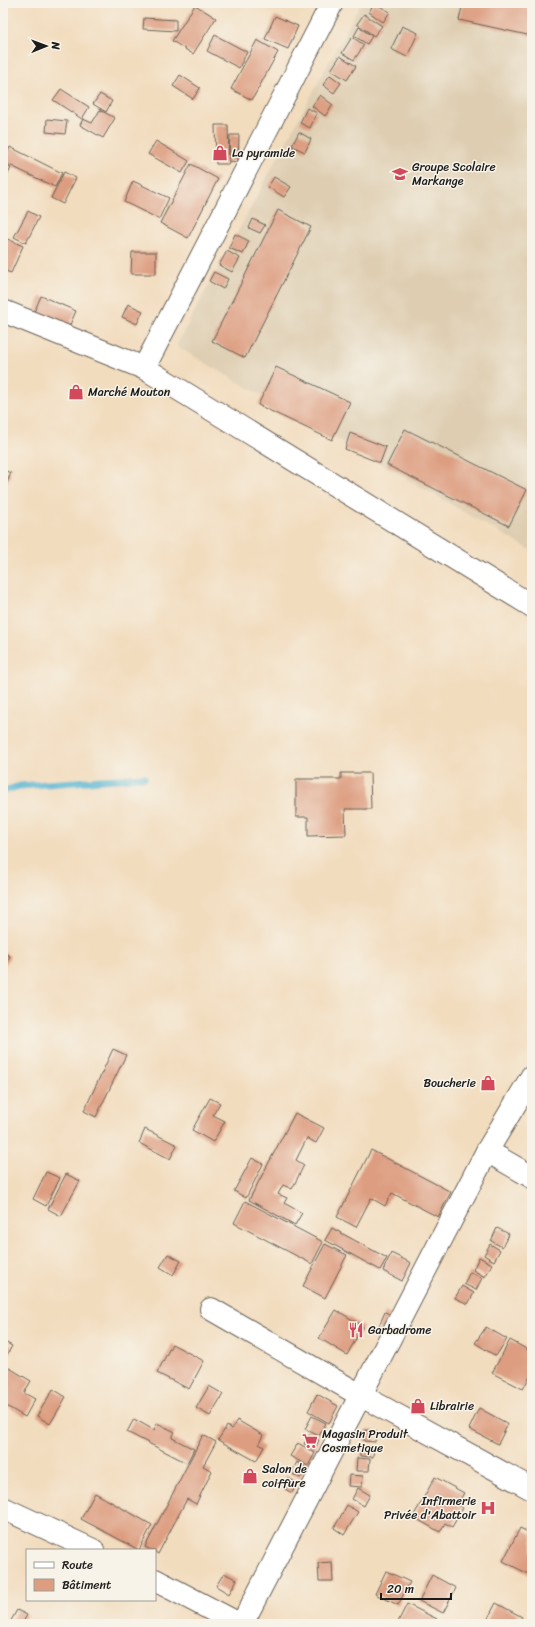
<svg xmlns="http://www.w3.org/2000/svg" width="535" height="1627" font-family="Sriracha,sans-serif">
	<rect width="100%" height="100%" fill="#f7f3e8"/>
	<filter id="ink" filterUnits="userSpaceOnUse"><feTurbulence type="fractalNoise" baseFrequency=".025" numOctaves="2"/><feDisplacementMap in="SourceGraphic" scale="8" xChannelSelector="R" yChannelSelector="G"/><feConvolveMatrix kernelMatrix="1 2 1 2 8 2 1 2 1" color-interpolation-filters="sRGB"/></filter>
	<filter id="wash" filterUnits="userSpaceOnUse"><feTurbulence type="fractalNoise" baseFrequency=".012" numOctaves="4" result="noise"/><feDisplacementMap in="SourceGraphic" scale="16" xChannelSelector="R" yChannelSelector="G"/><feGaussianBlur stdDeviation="0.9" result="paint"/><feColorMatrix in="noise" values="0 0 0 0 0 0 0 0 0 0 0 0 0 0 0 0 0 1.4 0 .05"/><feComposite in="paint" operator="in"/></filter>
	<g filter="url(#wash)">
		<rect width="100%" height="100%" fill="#f2dcbe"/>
		<path fill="#decdb1" d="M 361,3 L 532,3 L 532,551 L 176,346 Z"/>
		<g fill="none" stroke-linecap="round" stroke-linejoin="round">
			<path stroke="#51b3d0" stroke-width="7" d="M 3,791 L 20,786 L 144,777"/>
		</g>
		<g id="blocks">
			<g fill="#dd9d80">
				<path d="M 374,3 L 390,12 L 383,22 L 369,12 Z"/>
				<path d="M 463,3 L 532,3 L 532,36 L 459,20 Z"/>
				<path d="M 195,5 L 216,18 L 193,54 L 172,41 Z"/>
				<path d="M 364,14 L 382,26 L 374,36 L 357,24 Z"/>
				<path d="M 275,16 L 298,26 L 288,49 L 265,39 Z"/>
				<path d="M 144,18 L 176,20 L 176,31 L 143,29 Z"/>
				<path d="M 402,26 L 418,33 L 407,57 L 391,49 Z"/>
				<path d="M 359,27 L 372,36 L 367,44 L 354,36 Z"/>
				<path d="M 215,35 L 247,52 L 239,68 L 207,51 Z"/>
				<path d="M 352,37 L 364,45 L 354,60 L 342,53 Z"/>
				<path d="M 257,40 L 278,52 L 252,100 L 231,89 Z"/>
				<path d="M 340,56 L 356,66 L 347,80 L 331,70 Z"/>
				<path d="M 180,75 L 200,88 L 193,99 L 173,86 Z"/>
				<path d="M 330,75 L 341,83 L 334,93 L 323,85 Z"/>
				<path d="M 61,89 L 89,107 L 82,119 L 53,100 Z"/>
				<path d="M 100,94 L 112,101 L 106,112 L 93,104 Z"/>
				<path d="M 320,95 L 333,105 L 325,116 L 312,106 Z"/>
				<path d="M 307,108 L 317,113 L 310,128 L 300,123 Z"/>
				<path d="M 100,110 L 115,118 L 103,138 L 80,125 L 83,119 L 92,123 Z"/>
				<path d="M 47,119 L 67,121 L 65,134 L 46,132 Z"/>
				<path d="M 215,125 L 228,125 L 229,164 L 216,164 Z"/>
				<path d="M 299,132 L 311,139 L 305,152 L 292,146 Z"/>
				<path d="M 230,135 L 239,135 L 238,162 L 229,161 Z"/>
				<path d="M 156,141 L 189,161 L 182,173 L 148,154 Z"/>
				<path d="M 10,147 L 62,173 L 55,187 L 3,162 Z"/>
				<path d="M 3,164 L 11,168 L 3,184 Z"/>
				<path d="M 191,164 L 218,179 L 188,238 L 160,223 Z"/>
				<path d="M 64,172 L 76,178 L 63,204 L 51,198 Z"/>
				<path d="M 274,177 L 291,187 L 284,197 L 268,187 Z"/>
				<path d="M 133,181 L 169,198 L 159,219 L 124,202 Z"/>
				<path d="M 278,210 L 311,227 L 245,358 L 212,341 Z"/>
				<path d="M 28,211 L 39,217 L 26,243 L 14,237 Z"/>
				<path d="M 253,219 L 265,225 L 260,233 L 249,228 Z"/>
				<path d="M 235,234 L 249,241 L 243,254 L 229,248 Z"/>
				<path d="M 3,237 L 23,246 L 11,273 L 3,270 Z"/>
				<path d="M 227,251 L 240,258 L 232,272 L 219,265 Z"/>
				<path d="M 132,252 L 156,252 L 156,274 L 131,274 Z"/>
				<path d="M 214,272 L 228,279 L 223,289 L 209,281 Z"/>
				<path d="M 41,296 L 76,311 L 69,327 L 34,312 Z"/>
				<path d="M 128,304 L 143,311 L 137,324 L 122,317 Z"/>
				<path d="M 276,367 L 350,402 L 332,440 L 258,405 Z"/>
				<path d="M 405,429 L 527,490 L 509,526 L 387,465 Z"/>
				<path d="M 350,433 L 386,447 L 380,463 L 345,449 Z"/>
				<path d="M 3,470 L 11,473 L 3,492 Z"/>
				<path d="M 341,773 L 370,773 L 371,809 L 345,809 L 346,835 L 308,836 L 308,817 L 296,817 L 296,779 L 341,779 Z"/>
				<path d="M 3,952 L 10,956 L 3,969 Z"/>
				<path d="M 113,1049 L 126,1055 L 96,1117 L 84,1111 Z"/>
				<path d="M 210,1098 L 220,1103 L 213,1115 L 225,1121 L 213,1142 L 192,1130 Z"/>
				<path d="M 295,1113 L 324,1128 L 316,1143 L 307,1138 L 296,1160 L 304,1165 L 292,1189 L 283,1185 L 278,1194 L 287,1198 L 284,1203 L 302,1213 L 295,1225 L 249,1200 Z"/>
				<path d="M 145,1129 L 177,1145 L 170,1159 L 139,1143 Z"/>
				<path d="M 371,1150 L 451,1192 L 438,1217 L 392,1193 L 385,1206 L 371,1198 L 356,1227 L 337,1217 Z"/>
				<path d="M 252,1158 L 263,1164 L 246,1198 L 234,1191 Z"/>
				<path d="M 46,1172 L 60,1178 L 46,1206 L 33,1199 Z"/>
				<path d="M 66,1174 L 80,1181 L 61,1216 L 48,1209 Z"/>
				<path d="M 245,1201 L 323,1242 L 312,1264 L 234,1223 Z"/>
				<path d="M 332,1228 L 387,1258 L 380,1270 L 325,1240 Z"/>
				<path d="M 497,1228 L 509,1234 L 502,1247 L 491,1241 Z"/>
				<path d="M 325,1244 L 347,1255 L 325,1298 L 303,1286 Z"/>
				<path d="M 490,1244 L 500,1250 L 494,1261 L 484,1255 Z"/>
				<path d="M 391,1253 L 411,1263 L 402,1281 L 383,1271 Z"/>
				<path d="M 168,1254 L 181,1261 L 173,1275 L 160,1267 Z"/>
				<path d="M 479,1257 L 492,1264 L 485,1277 L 473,1270 Z"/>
				<path d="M 470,1272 L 482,1278 L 476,1290 L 464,1284 Z"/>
				<path d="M 462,1286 L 474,1293 L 468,1304 L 455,1298 Z"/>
				<path d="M 336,1310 L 363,1326 L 347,1355 L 319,1338 Z"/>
				<path d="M 385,1312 L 398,1318 L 391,1334 L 378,1328 Z"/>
				<path d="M 486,1327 L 507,1339 L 496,1356 L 475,1343 Z"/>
				<path d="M 510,1340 L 532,1352 L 532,1373 L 523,1389 L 492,1373 Z"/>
				<path d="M 3,1341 L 12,1346 L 3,1362 Z"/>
				<path d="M 172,1344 L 204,1361 L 189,1389 L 157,1373 Z"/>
				<path d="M 6,1366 L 31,1381 L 24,1393 L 35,1399 L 25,1417 L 3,1404 L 3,1372 Z"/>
				<path d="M 209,1386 L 223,1394 L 210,1416 L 196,1408 Z"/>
				<path d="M 53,1389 L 66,1397 L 50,1424 L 37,1416 Z"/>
				<path d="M 317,1394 L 338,1406 L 329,1423 L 308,1411 Z"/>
				<path d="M 479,1408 L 508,1424 L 498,1444 L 469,1429 Z"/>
				<path d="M 312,1416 L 326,1423 L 319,1436 L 305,1429 Z"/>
				<path d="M 134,1419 L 154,1430 L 157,1423 L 175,1432 L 172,1438 L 194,1449 L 187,1463 L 127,1432 Z"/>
				<path d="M 237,1420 L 263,1435 L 259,1444 L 264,1447 L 256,1461 L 218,1440 L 227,1426 L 232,1429 Z"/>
				<path d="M 365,1430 L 376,1431 L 375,1442 L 364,1441 Z"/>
				<path d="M 203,1435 L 216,1442 L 203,1466 L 212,1471 L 196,1504 L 187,1499 L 158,1554 L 155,1552 L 155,1550 L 151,1550 L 145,1547 Z"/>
				<path d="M 309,1435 L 319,1440 L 314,1449 L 304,1444 Z"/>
				<path d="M 298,1443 L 315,1453 L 308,1466 L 290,1456 Z"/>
				<path d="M 361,1446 L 374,1447 L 373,1457 L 360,1456 Z"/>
				<path d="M 357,1458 L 370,1459 L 369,1471 L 356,1471 Z"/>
				<path d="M 297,1462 L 306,1468 L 300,1478 L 291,1473 Z"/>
				<path d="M 349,1475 L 363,1476 L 362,1487 L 348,1486 Z"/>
				<path d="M 435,1477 L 464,1493 L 457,1505 L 463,1508 L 452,1527 L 445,1523 L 440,1532 L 413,1517 Z"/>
				<path d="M 288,1478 L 297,1483 L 292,1493 L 283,1488 Z"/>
				<path d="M 358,1488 L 370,1495 L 364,1506 L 352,1499 Z"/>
				<path d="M 95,1493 L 152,1525 L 139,1550 L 81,1519 Z"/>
				<path d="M 347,1505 L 358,1512 L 344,1535 L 334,1528 Z"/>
				<path d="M 520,1528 L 532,1534 L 532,1576 L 503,1561 Z"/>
				<path d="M 332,1562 L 333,1581 L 319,1581 L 318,1563 Z"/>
				<path d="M 386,1571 L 410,1582 L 398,1605 L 375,1594 Z"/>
				<path d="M 224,1573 L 237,1580 L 229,1594 L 216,1586 Z"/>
				<path d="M 432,1575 L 456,1588 L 443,1613 L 419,1601 Z"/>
				<path d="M 496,1603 L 522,1617 L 518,1624 L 485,1624 Z"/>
				<path d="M 407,1604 L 437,1619 L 434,1624 L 397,1624 Z"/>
				<path d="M 17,1610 L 27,1615 L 22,1624 L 9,1624 Z"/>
			</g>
		</g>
	</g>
	<g filter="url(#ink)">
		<use href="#blocks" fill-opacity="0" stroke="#675f55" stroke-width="1"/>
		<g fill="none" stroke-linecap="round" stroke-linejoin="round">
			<defs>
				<g id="minor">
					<path d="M 3,311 L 144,368 L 532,606"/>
					<path d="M 144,368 L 332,3"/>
					<path d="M 487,1151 L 532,1177"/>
					<path d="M 211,1309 L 360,1395 L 532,1489"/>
					<path d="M 3,1508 L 93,1550"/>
					<path d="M 155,1580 L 239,1624"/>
					<path d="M 242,1624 L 487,1151 L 532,1076"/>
				</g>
			</defs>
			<use href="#minor" stroke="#675f55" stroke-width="24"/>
			<use href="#minor" stroke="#fff" stroke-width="22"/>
		</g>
	</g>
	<defs>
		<symbol id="shop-bare" viewBox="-9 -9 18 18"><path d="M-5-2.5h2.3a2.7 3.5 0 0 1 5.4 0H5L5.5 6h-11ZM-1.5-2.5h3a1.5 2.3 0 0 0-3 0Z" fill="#d1495b" stroke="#f7f3e8" stroke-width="2.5" paint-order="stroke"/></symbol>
		<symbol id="school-bare" viewBox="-9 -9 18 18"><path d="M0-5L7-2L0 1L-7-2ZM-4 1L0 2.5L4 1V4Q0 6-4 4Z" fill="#d1495b" stroke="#f7f3e8" stroke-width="2.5" paint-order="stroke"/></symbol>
		<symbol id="restaurant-bare" viewBox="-9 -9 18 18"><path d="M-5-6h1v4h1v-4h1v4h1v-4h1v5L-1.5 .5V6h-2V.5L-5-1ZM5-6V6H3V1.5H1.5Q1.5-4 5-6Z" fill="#d1495b" stroke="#f7f3e8" stroke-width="2.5" paint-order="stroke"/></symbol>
		<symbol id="supermarket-bare" viewBox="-9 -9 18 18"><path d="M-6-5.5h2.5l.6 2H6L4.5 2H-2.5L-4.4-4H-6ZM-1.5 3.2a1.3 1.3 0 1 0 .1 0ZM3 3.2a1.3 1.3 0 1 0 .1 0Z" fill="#d1495b" stroke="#f7f3e8" stroke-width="2.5" paint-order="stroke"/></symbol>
		<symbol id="hospital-bare" viewBox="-9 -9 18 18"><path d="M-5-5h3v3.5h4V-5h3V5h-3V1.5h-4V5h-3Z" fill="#d1495b" stroke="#f7f3e8" stroke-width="2.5" paint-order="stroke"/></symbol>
	</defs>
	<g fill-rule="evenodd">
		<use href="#shop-bare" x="209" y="142" width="22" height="22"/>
		<use href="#school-bare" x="389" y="163" width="22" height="22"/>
		<use href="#shop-bare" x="65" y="381" width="22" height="22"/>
		<use href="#shop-bare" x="477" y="1072" width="22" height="22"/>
		<use href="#restaurant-bare" x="345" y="1319" width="22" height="22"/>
		<use href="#shop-bare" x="407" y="1395" width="22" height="22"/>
		<use href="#supermarket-bare" x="299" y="1430" width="22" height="22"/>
		<use href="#shop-bare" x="239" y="1465" width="22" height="22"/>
		<use href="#hospital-bare" x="477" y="1497" width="22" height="22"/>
	</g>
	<g text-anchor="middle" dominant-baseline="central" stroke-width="3" stroke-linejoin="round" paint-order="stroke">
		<g font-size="12" fill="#1c1c1c" stroke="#f7f3e8" text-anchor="start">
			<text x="232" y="153">La pyramide</text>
			<text x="412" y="167">Groupe Scolaire<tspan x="412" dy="14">Markange</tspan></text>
			<text x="88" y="392">Marché Mouton</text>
			<text x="476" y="1083" text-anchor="end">Boucherie</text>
			<text x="368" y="1330">Garbadrome</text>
			<text x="430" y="1406">Librairie</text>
			<text x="322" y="1434">Magasin Produit<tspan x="322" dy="14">Cosmetique</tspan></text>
			<text x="262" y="1469">Salon de<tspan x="262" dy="14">coiffure</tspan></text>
			<text x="476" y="1501" text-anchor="end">Infirmerie<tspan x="476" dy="14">Privée d'Abattoir</tspan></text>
		</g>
	</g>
	<rect width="535" height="1627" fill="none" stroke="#f7f3e8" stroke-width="16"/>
	<rect x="26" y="1549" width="130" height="52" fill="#f7f3e8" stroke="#9f9d96"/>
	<rect x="34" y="1562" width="20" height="6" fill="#ffffff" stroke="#9f9d96"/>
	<text x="62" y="1569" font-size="12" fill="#1c1c1c">Route</text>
	<rect x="34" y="1579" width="20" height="12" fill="#dd9d80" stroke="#9f9d96"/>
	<text x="62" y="1589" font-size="12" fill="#1c1c1c">Bâtiment</text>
	<g transform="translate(46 46) rotate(89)" stroke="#f7f3e8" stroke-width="3" paint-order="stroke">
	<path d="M0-3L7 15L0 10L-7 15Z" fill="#1c1c1c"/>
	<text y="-6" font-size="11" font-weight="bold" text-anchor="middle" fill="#1c1c1c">N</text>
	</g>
	<path d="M381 1593v6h70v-6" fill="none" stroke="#1c1c1c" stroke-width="2"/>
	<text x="387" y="1593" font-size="12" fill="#1c1c1c" stroke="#f7f3e8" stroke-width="3" paint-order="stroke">20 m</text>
</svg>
